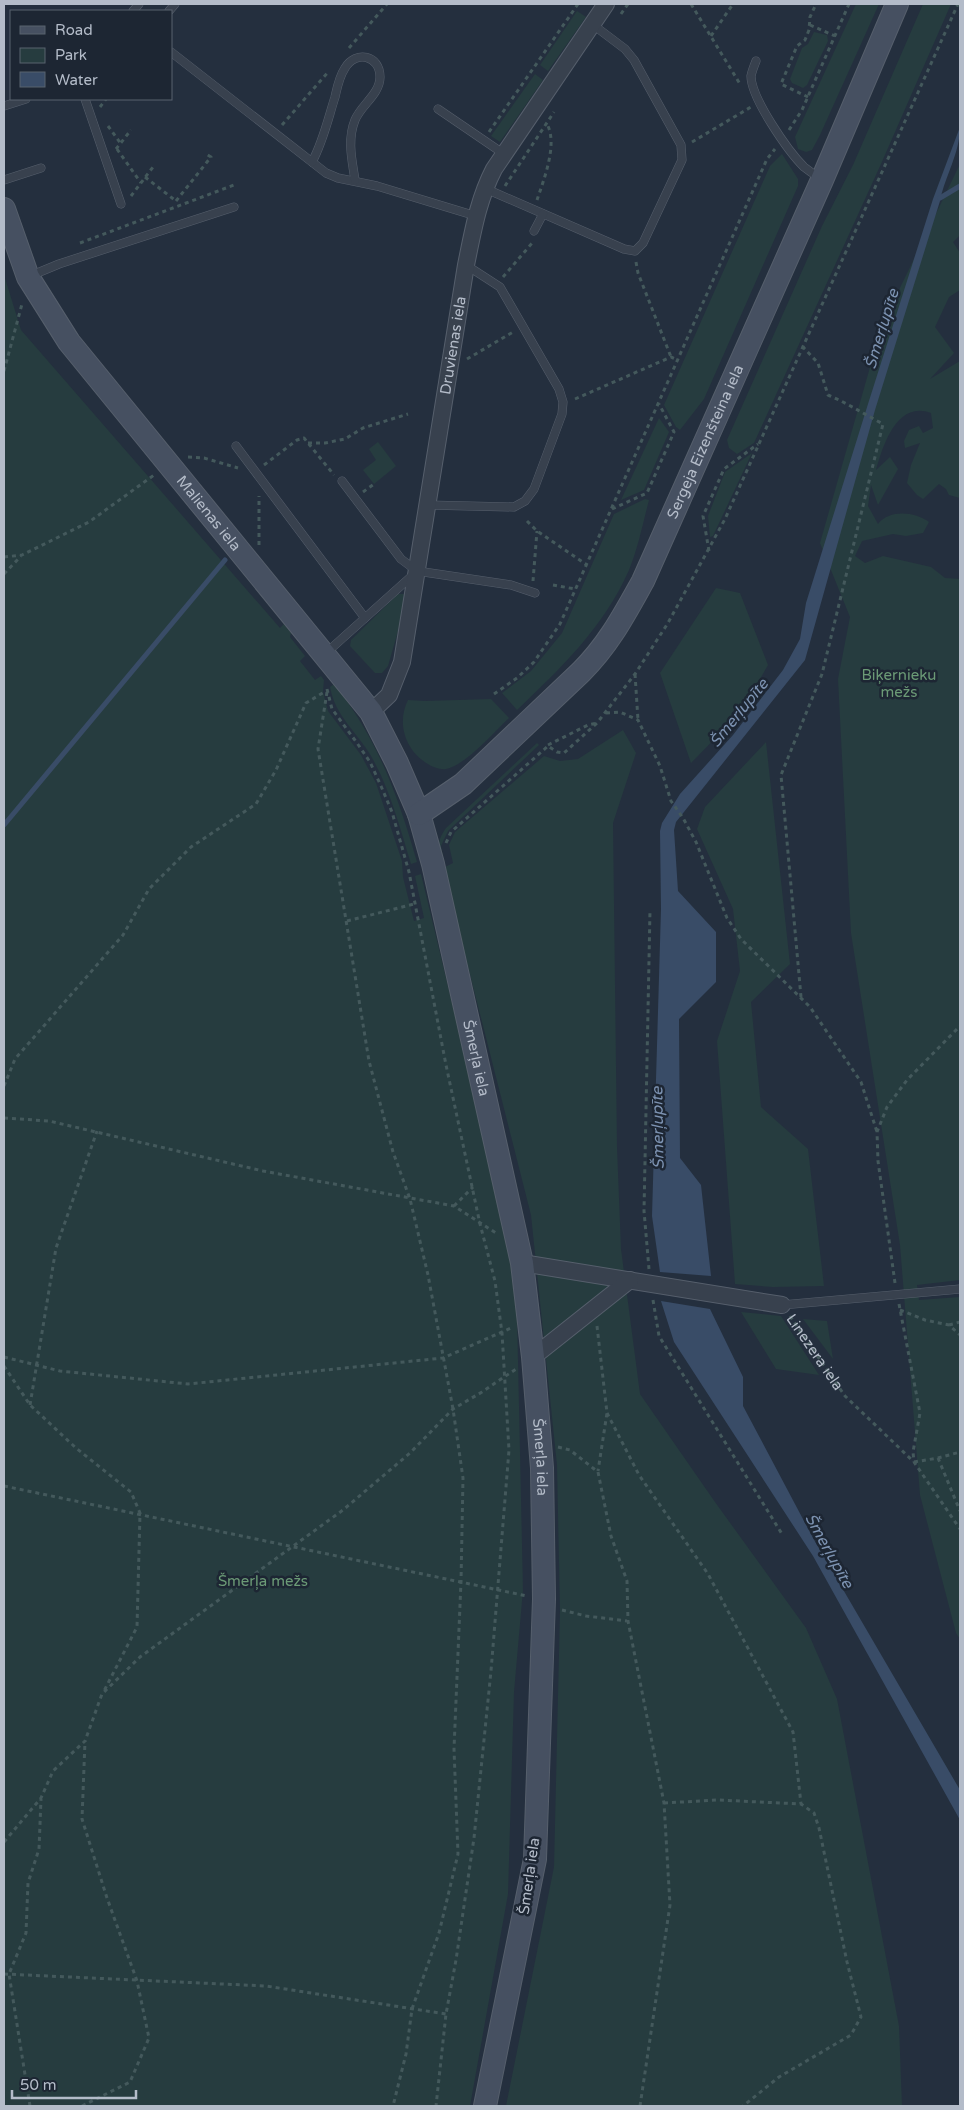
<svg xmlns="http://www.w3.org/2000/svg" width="964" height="2110" font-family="'Varela Round',sans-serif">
	<rect width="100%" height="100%" fill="#242f3e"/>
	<g fill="#263c3f">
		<path d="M 856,4 L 879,4 L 820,135 L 812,150 L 806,152 L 798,149 L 795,137 Z"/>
		<path d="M 923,4 L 951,4 L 881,164 L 754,443 L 737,454 L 729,448 L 727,440 L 822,226 L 853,165 Z"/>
		<path d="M 577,11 L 586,17 L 548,71 L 540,65 Z"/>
		<path d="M 814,32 L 827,35 L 828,41 L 807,85 L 803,88 L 792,83 L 790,79 L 802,48 L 808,44 Z"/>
		<path d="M 535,74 L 543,80 L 500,142 L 491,136 Z"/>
		<path d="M 782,154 L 798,179 L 798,186 L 704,399 L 680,430 L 676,427 L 664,405 L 770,166 Z"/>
		<path d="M 960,164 L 960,235 L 953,242 L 960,253 L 960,290 L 949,297 L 935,327 L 954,353 L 930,379 L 960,361 L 960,498 L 949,495 L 946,489 L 939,484 L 923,499 L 917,495 L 907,483 L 911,465 L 920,443 L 905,448 L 904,441 L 909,430 L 919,426 L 923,433 L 933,428 L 931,413 C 897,400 883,445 876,470 L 890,457 L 898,469 L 878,505 L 871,485 L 868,506 L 878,524 C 890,509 915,512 929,522 L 923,533 L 906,536 L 893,534 L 862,541 L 855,556 L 865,563 L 883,556 L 931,567 L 945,578 L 960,579 L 960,1280 L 917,1285 L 919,1300 L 960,1297 L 960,1639 L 956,1633 L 920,1495 L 900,1245 L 851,933 L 838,679 L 850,617 L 820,543 L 882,325 Z"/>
		<path d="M 4,275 L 21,330 L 280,628 L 284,624 L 291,633 L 290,637 L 305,656 L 300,661 L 315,680 L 321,676 L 324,680 L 323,692 L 328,711 L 361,755 L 376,783 L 402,861 L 403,877 L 414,921 L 424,918 L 415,876 L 421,874 L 516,1269 L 523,1590 L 514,1692 L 508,1894 L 470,2106 L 4,2106 Z"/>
		<path d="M 659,418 L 669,432 L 644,490 L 621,500 Z"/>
		<path d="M 378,442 L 396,466 L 374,484 L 363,470 L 376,460 L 369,449 Z"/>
		<path d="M 752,453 L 713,536 L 710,537 L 708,516 L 725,472 Z"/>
		<path d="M 645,499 L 649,500 C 643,523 638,548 629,570 C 604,627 561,668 517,710 L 502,693 L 531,671 L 562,633 L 614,514 Z"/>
		<path d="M 716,588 L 740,593 L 768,665 L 742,711 L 691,763 L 660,673 Z"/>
		<path d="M 398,594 L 406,594 L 407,600 L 388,666 L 382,673 L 375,673 L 350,646 L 351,640 Z"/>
		<path d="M 334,684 C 378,739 398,796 417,862 L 411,864 C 400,828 390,789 371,756 C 357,732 335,716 330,687 Z"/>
		<path d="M 491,699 L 509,718 C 494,732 466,765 446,769 C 441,770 432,767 428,764 C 406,751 396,724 408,700 L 425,701 Z"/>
		<path d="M 623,730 L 636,753 L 613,823 L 617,1147 L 621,1249 L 640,1394 L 715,1502 L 806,1628 L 837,1699 L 899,2026 L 902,2106 L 506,2106 L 554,1867 L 560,1611 L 557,1465 L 531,1215 L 443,868 L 453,863 L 449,845 L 455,832 L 544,756 L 560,761 L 578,759 Z"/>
		<path d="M 766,742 L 790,964 L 751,1002 L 761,1107 L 808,1149 L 824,1286 L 773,1287 L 735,1284 L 717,1041 L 740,971 L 733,909 L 697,829 L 705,807 Z"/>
		<path d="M 537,743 L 539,745 L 448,831 L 441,846 L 443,856 L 439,857 C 437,845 439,838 446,828 Z"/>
		<path d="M 741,1312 L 781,1316 L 819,1375 L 776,1369 Z"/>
		<path d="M 803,1319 L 827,1321 L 833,1359 Z"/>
	</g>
	<g fill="#394c67">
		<path d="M 960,127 C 960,153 945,176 940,201 L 875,410 L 805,660 L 676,822 L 674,830 L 678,891 L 716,932 L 716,982 L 679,1019 L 680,1158 L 701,1185 L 711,1276 L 660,1272 L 652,1216 L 661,909 L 660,831 L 662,823 L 680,794 L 733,735 L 783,670 L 800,639 L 806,603 L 868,404 L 933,199 Z"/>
		<path d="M 661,1301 L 710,1309 L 743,1377 L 743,1406 L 813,1538 L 960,1790 L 960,1820 L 813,1556 L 674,1342 Z"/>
	</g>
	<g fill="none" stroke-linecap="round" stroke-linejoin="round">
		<g stroke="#394c67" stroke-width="5">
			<path d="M 940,198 L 960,186"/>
			<path d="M 4,825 L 225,560"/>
		</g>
		<defs>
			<g id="lane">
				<path d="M 133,11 L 139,4"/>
				<path d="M 169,11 L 175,4"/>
				<path d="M 171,52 L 326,173 L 338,178 L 377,186 L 476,216"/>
				<path d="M 756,61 C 754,66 752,71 751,76 C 751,98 788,151 804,167 C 809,171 815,175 820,178"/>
				<path d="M 85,99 L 121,204"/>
				<path d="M 4,106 L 26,99"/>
				<path d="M 438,109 L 504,154"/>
				<path d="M 312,162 C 323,142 328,119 335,97 C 337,88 339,77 345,68 C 356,50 380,55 380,77 C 380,94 361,105 355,120 C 347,140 352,160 355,180"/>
				<path d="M 4,180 L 41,168"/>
				<path d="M 484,188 L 624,249 L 635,251 L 643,243 L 682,160 L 681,145 L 634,60 L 625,49 L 592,24"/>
				<path d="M 534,231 L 543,214"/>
				<path d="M 30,276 L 59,264 L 234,207"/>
				<path d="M 236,446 L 365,618"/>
				<path d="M 342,481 L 401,559 L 417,571 L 511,585 L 535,593"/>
				<path d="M 427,505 L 514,507 L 525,501 L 534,489 L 562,414 L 563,402 L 559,389 L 500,287 L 466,265"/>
				<path d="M 326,653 L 414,574"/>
				<path d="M 782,1305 L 960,1289"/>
			</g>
			<g id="street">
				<path id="s2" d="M 371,712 L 389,695 L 402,662 L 466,265 C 473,231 478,200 494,169 L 606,4"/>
				<path d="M 522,1263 L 782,1305"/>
				<path d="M 533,1357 L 630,1280"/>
			</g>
			<g id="secondary">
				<path id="s3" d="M 4,209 L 28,277 L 69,342 L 371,712 L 397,763 L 419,814 L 433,864 L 522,1263 L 533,1357 L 542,1468 L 544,1599 L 535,1859 L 485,2106"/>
				<path id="s4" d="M 419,814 L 463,784 L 581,672 C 609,644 624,615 643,581 L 822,180 L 897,4"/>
			</g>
		</defs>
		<use href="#lane" stroke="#565f6c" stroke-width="9"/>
		<use href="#street" stroke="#565f6c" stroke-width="18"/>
		<use href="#secondary" stroke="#565f6c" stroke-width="24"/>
		<g stroke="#44595c" stroke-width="3" stroke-dasharray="4 4" stroke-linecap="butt">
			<path d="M 691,4 L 740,84"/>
			<path d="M 621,14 L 628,4"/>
			<path d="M 810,25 L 835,36"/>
			<path d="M 711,36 L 733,4"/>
			<path d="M 349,48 L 387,4"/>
			<path d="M 808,97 L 781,84 L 797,46 L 805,40 L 809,30 L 810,17 L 816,4"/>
			<path d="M 100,107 L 106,99"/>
			<path d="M 282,125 L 329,71"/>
			<path d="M 108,126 L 121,144"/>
			<path d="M 789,130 L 802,110 L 849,4"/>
			<path d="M 489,132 L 578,4"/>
			<path d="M 692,142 L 751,107"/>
			<path d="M 116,149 L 131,130"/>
			<path d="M 117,149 L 141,183"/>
			<path d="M 145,177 L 176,201"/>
			<path d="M 505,186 L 554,112"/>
			<path d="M 131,196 L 153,167"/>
			<path d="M 537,200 C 544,179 558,144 547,124"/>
			<path d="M 176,201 L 211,157 L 206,154"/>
			<path d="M 80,243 L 234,185"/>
			<path d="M 636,262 L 638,273 L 671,357"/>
			<path d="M 503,277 L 533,242"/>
			<path d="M 467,359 L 513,332"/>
			<path d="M 4,371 L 22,304"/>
			<path d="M 575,399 L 671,357 L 678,360"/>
			<path d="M 308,443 L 325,443 L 345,439 L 363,428 L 408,414"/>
			<path d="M 188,457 L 204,458 L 238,468"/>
			<path d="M 264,465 L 297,440 L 304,438 L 334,475"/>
			<path d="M 363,492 L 374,484"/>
			<path d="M 612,509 L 647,493 L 674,432 L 659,404"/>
			<path d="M 527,521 L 537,531 L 587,565"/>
			<path d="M 259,545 L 259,496"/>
			<path d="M 709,551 L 703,516 L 724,469 L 758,444"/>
			<path d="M 4,557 L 22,555 L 89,522 L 154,475"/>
			<path d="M 4,574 L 21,556"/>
			<path d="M 533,581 L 537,531"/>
			<path d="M 553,585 L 575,589"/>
			<path d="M 635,674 L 638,720"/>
			<path d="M 327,689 L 332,709 L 357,743 L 370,762 L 381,786 L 392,812 L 409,872 L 446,1065 L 480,1224 L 495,1281 L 502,1333 L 509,1450 L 491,1671 L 474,1838 L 456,1960 L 446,2014 L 436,2106"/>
			<path d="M 327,692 L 318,749 L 369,1061 L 393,1152 L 410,1199 L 428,1275 L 453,1409 L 463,1478 L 461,1581 L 454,1749 L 458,1854 L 439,1933 L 412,2009 L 406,2054 L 393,2106"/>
			<path d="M 494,694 L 517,678 L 534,662 L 560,624 L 767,159 L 775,149"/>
			<path d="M 606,713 L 620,712 L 638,720 L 660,766 L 671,801 L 683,818 L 696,842 L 727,918 L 741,939 L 810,1007 L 861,1082 L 877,1132"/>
			<path d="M 548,745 L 588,725 L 597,723"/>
			<path d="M 446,843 L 451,832 L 548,746 L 557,752 L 564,753 L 597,723 L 635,674 L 668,623 L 725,519 L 958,4"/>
			<path d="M 347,921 L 414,904"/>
			<path d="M 801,997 L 781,775 L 822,674 L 883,424 C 864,414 847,403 828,395 L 818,363 L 803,347"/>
			<path d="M 4,1086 L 15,1059 L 123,935 L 149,889 L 191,847 L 256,804 L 276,770 L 306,703 L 326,691"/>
			<path d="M 4,1118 L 49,1121 L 263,1171 L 454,1206 L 496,1233"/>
			<path d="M 454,1206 L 473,1187"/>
			<path d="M 649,1269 L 644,1211 L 650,910"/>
			<path d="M 895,1283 L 878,1161 L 877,1132 L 887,1107 L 907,1080 L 960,1026"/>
			<path d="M 653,1300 L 659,1336 L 782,1534"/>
			<path d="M 899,1304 L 920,1413 L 913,1452 L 914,1462"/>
			<path d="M 900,1310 L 925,1320 L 949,1325 L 960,1335"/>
			<path id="s1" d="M 790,1316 L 845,1396 L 914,1462 L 960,1529"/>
			<path d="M 949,1325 L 960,1322"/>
			<path d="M 597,1326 L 607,1413 L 598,1471"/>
			<path d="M 4,1357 L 60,1371 L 188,1384 L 443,1358 L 511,1328"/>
			<path d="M 4,1366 L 30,1405 L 76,1448 L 131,1492 L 140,1513 L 137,1627 L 104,1691"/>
			<path d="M 30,1405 L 56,1248 L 97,1131"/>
			<path d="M 607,1413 L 639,1475 L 708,1574 L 793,1732 L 801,1804"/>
			<path d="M 558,1447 L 570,1450 L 598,1472 L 611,1536 L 627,1581 L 628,1621 L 664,1803 L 670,1905 L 640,2106"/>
			<path d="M 938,1458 L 960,1511"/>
			<path d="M 914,1462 L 938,1458 L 960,1452"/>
			<path d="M 4,1486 L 527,1596"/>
			<path d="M 562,1610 L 586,1616 L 627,1621"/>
			<path d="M 664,1803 L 718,1800 L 801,1804 L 814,1813 L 819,1828 L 847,1962 L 861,2017 L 851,2035 L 779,2077 L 743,2106"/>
			<path d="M 4,1842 L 41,1798 L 53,1771 L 85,1741 L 102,1694 L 140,1657 L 343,1510 L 410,1453 L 453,1409 L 482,1392 L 516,1369"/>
			<path d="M 4,1974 L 266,1986 L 446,2014"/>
			<path d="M 30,2106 L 9,1974 L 26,1933 L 28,1883 L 39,1849 L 41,1799"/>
			<path d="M 82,2106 L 130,2082 L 149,2038 L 137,1981 L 107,1898 L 82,1819 L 85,1741"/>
		</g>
		<use href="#lane" stroke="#38414e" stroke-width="8"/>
		<use href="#street" stroke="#38414e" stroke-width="16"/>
		<use href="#secondary" stroke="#465061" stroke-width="22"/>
	</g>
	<g text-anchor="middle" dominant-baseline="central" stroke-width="5" stroke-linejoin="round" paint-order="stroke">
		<g font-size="15" fill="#b4bcc9" stroke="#1d2633">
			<text stroke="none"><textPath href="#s2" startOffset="381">Druvienas iela</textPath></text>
			<text stroke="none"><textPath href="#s4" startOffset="479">Sergeja Eizenšteina iela</textPath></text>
			<text stroke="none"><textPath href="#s3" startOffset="370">Malienas iela</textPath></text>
			<text stroke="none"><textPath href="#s3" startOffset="990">Šmerļa iela</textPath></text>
			<text stroke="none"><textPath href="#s1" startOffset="44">Linezera iela</textPath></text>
			<text stroke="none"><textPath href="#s3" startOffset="1395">Šmerļa iela</textPath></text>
			<text transform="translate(529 1876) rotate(-82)">Šmerļa iela</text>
		</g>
		<g font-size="15" fill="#6b9a76" stroke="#1d2633">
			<text x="899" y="675">Biķernieku<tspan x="899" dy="17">mežs</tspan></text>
			<text x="263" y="1581">Šmerļa mežs</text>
		</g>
		<g font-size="16" font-style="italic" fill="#7c92b1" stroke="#1d2633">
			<text transform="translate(882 329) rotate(-73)">Šmerļupīte</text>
			<text transform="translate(739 713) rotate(-51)">Šmerļupīte</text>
			<text transform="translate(658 1128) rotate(-91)">Šmerļupīte</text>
			<text transform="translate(829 1551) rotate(61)">Šmerļupīte</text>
		</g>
	</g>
	<rect width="964" height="2110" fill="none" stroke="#b4bcc9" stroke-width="10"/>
	<rect x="10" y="10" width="162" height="90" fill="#1d2633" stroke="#59626f"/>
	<rect x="20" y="26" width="25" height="8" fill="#465061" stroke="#59626f"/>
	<text x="55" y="35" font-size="15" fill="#b4bcc9">Road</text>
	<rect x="20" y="48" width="25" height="15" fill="#263c3f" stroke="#59626f"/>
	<text x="55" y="60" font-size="15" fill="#b4bcc9">Park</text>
	<rect x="20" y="72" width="25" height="15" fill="#394c67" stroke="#59626f"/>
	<text x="55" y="85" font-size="15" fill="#b4bcc9">Water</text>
	<path d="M12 2090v8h124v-8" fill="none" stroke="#b4bcc9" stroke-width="2.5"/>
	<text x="20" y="2090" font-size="15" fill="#b4bcc9" stroke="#1d2633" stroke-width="4" paint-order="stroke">50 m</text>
</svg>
